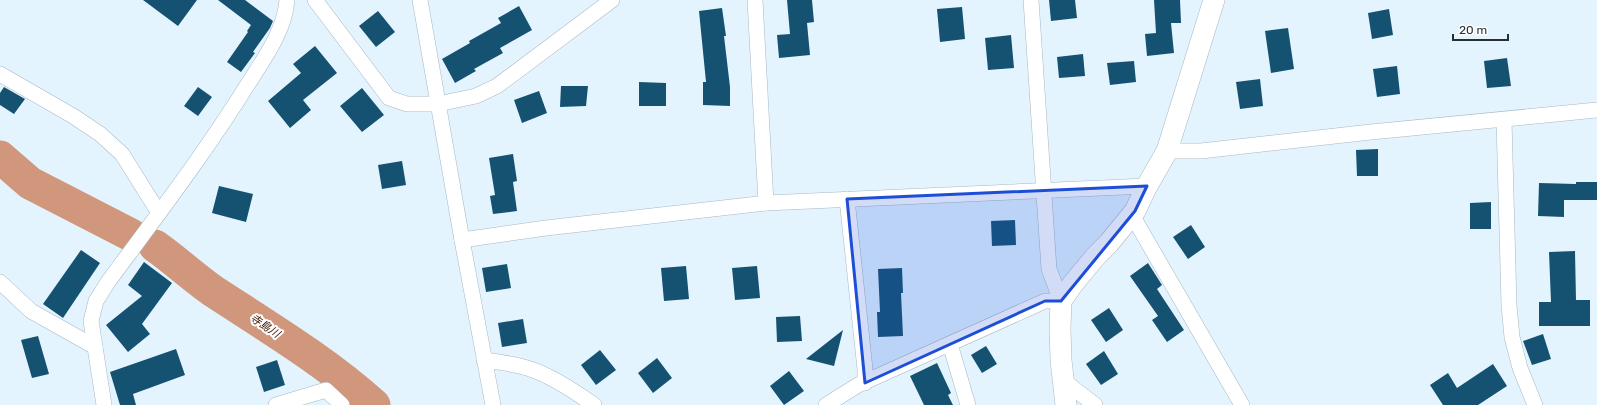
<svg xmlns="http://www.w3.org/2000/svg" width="1597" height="405" font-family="Rubik,'Noto Sans JP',sans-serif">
	<rect width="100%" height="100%" fill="#e3f4fe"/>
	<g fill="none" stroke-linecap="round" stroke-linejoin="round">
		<g stroke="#d0977c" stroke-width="33">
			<path d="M 0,157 L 30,183 L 131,235"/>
			<path d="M 155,246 C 175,260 193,277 213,291 C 268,327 325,361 374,405"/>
		</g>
	</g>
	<g fill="#155271">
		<path d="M 143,0 L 197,0 L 178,26 Z"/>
		<path d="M 218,0 L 245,0 L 273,21 L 270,28 L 253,52 L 255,53 L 241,72 L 227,62 L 248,32 L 247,31 L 251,25 Z"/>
		<path d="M 787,0 L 812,0 L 814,22 L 807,23 L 810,55 L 779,58 L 777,35 L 790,34 Z"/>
		<path d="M 1049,0 L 1075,0 L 1077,18 L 1051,21 Z"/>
		<path d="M 1154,0 L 1180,0 L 1181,23 L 1171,23 L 1174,53 L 1147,56 L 1145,34 L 1156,33 Z"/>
		<path d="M 519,6 L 532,30 L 500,48 L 503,53 L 474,69 L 476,71 L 455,83 L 442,59 L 470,43 L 469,41 L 501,23 L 498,18 Z"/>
		<path d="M 962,7 L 965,39 L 940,42 L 937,9 Z"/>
		<path d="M 722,8 L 726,36 L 724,36 L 730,87 L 730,106 L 703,105 L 703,82 L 706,82 L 699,11 Z"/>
		<path d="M 1389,9 L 1393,35 L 1372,39 L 1368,13 Z"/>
		<path d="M 378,11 L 395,32 L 376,47 L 359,26 Z"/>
		<path d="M 1288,28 L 1294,69 L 1271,73 L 1265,31 Z"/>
		<path d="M 1011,35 L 1014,68 L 988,70 L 985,38 Z"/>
		<path d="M 315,46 L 337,73 L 303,100 L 311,110 L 290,128 L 268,101 L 301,73 L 293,64 Z"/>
		<path d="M 1083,54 L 1085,76 L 1059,78 L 1057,57 Z"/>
		<path d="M 1507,58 L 1511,86 L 1487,88 L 1484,61 Z"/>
		<path d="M 1134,61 L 1136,82 L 1110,85 L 1107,63 Z"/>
		<path d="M 1397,66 L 1400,94 L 1377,97 L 1373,69 Z"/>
		<path d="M 1260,79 L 1263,106 L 1240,109 L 1236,82 Z"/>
		<path d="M 639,82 L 666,83 L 666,106 L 639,106 Z"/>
		<path d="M 561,86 L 588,86 L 586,106 L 560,107 Z"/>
		<path d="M 4,87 L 25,99 L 14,114 L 0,105 L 0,93 Z"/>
		<path d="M 198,87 L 212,97 L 198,116 L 184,106 Z"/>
		<path d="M 362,88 L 384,115 L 362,132 L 340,106 Z"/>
		<path d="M 539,91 L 547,113 L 522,123 L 514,100 Z"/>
		<path d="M 1378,149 L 1378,176 L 1357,176 L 1356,150 Z"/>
		<path d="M 513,154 L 517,181 L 513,182 L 517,211 L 493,214 L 490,196 L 495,195 L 489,158 Z"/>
		<path d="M 402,161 L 406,185 L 382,189 L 378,165 Z"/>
		<path d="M 1576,182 L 1597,182 L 1597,200 L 1564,200 L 1564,217 L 1538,216 L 1539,183 L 1576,184 Z"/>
		<path d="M 219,186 L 253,194 L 246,222 L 212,213 Z"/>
		<path d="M 1491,202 L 1491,229 L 1470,229 L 1470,203 Z"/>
		<path d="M 1015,220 L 1016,245 L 992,246 L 991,221 Z"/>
		<path d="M 1191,225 L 1205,247 L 1188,259 L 1173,237 Z"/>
		<path d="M 81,250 L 100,263 L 63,318 L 43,304 Z"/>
		<path d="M 1575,251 L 1576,300 L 1590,300 L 1590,326 L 1539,326 L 1539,302 L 1551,302 L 1549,252 Z"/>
		<path d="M 144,262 L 172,283 L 142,324 L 150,334 L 128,352 L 106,325 L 142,296 L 128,285 Z"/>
		<path d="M 1148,263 L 1162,285 L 1157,289 L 1184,330 L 1167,342 L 1152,320 L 1158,316 L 1130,276 Z"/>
		<path d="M 507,264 L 511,288 L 486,292 L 482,268 Z"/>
		<path d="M 686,266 L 689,299 L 664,301 L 661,268 Z"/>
		<path d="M 757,266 L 760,298 L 735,300 L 732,268 Z"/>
		<path d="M 902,268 L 903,293 L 901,293 L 903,336 L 878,337 L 877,312 L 880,312 L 878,269 Z"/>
		<path d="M 1109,308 L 1123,330 L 1106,342 L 1091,320 Z"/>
		<path d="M 800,316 L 802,341 L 777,342 L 776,317 Z"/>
		<path d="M 523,319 L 527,343 L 502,347 L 498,323 Z"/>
		<path d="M 843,330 L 834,366 L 806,359 Z"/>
		<path d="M 1543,334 L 1551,359 L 1532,365 L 1523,341 Z"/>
		<path d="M 38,336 L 49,374 L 32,378 L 21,340 Z"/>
		<path d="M 986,346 L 997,364 L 982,373 L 971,355 Z"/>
		<path d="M 176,349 L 185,375 L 133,394 L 136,405 L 120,405 L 110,372 Z"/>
		<path d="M 600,350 L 616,370 L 596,385 L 581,365 Z"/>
		<path d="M 1104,351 L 1118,374 L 1101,385 L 1086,364 Z"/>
		<path d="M 657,358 L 672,378 L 653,393 L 638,373 Z"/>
		<path d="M 277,360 L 285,385 L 264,392 L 256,367 Z"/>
		<path d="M 937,363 L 951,393 L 948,395 L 953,405 L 924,405 L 910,376 Z"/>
		<path d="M 1493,364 L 1507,386 L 1478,405 L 1443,405 L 1430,385 L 1448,373 L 1457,388 Z"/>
		<path d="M 789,371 L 804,391 L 784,405 L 770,386 Z"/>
	</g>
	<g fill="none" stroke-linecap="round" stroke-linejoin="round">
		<defs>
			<g id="street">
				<path d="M 315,0 L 389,98 L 407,104 L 438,104 L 476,96 L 497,86 L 612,0"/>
				<path d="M 420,0 L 462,240 L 493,405"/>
				<path d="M 755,0 L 766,203"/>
				<path d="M 0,74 L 73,116 L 100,134 L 122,154 L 159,213"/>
				<path d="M 1504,120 L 1509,305 L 1512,337 L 1520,368 L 1535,405"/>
				<path d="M 1167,151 L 1201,151 L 1371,132 L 1597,110"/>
				<path d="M 847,199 L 865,369 L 865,383"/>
				<path d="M 1132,215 L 1242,405"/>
				<path d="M 462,240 L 546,228 L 766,203 L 1147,186"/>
				<path d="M 0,282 L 31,311 L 95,347"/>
				<path d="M 950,344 L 968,405"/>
				<path d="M 484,360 C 500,362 515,364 530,369 C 550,375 577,393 594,405"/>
				<path d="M 1064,381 L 1095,405"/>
				<path d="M 104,405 L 91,321 L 96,301 L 108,282 C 156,217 205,153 248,84 C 264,59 285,30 287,0"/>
				<path d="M 276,405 L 326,390 L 342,405"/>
				<path d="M 826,405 L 858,385 L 1045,301 L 1061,301 L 1049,269 L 1031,0"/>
			</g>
			<path id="secondary" d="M 1066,405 L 1061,360 L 1060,329 L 1061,301 L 1072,285 L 1095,257 L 1109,243 L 1135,211 L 1147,186 L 1167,151 L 1214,0"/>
		</defs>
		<use href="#street" stroke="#a8b8c2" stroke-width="16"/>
		<use href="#secondary" stroke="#a8b8c2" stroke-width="22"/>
		<use href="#street" stroke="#fff" stroke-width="15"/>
		<use href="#secondary" stroke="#fff" stroke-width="21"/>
	</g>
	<path fill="#1d4ed8" fill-opacity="0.2" stroke="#1d4ed8" stroke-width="3" stroke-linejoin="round" d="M 1147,186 L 1135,211 L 1061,301 L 1045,301 L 865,383 L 847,199 Z"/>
	<g text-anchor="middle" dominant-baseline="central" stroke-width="4" stroke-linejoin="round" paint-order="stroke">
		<g font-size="11" font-style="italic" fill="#45200c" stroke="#fefefe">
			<text transform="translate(265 326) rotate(34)">寺島川</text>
		</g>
	</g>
	<path d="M1453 34v6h55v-6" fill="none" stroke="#282f33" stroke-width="2"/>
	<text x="1459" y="34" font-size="12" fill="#282f33" stroke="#fefefe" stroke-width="3" paint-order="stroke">20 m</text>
</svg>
